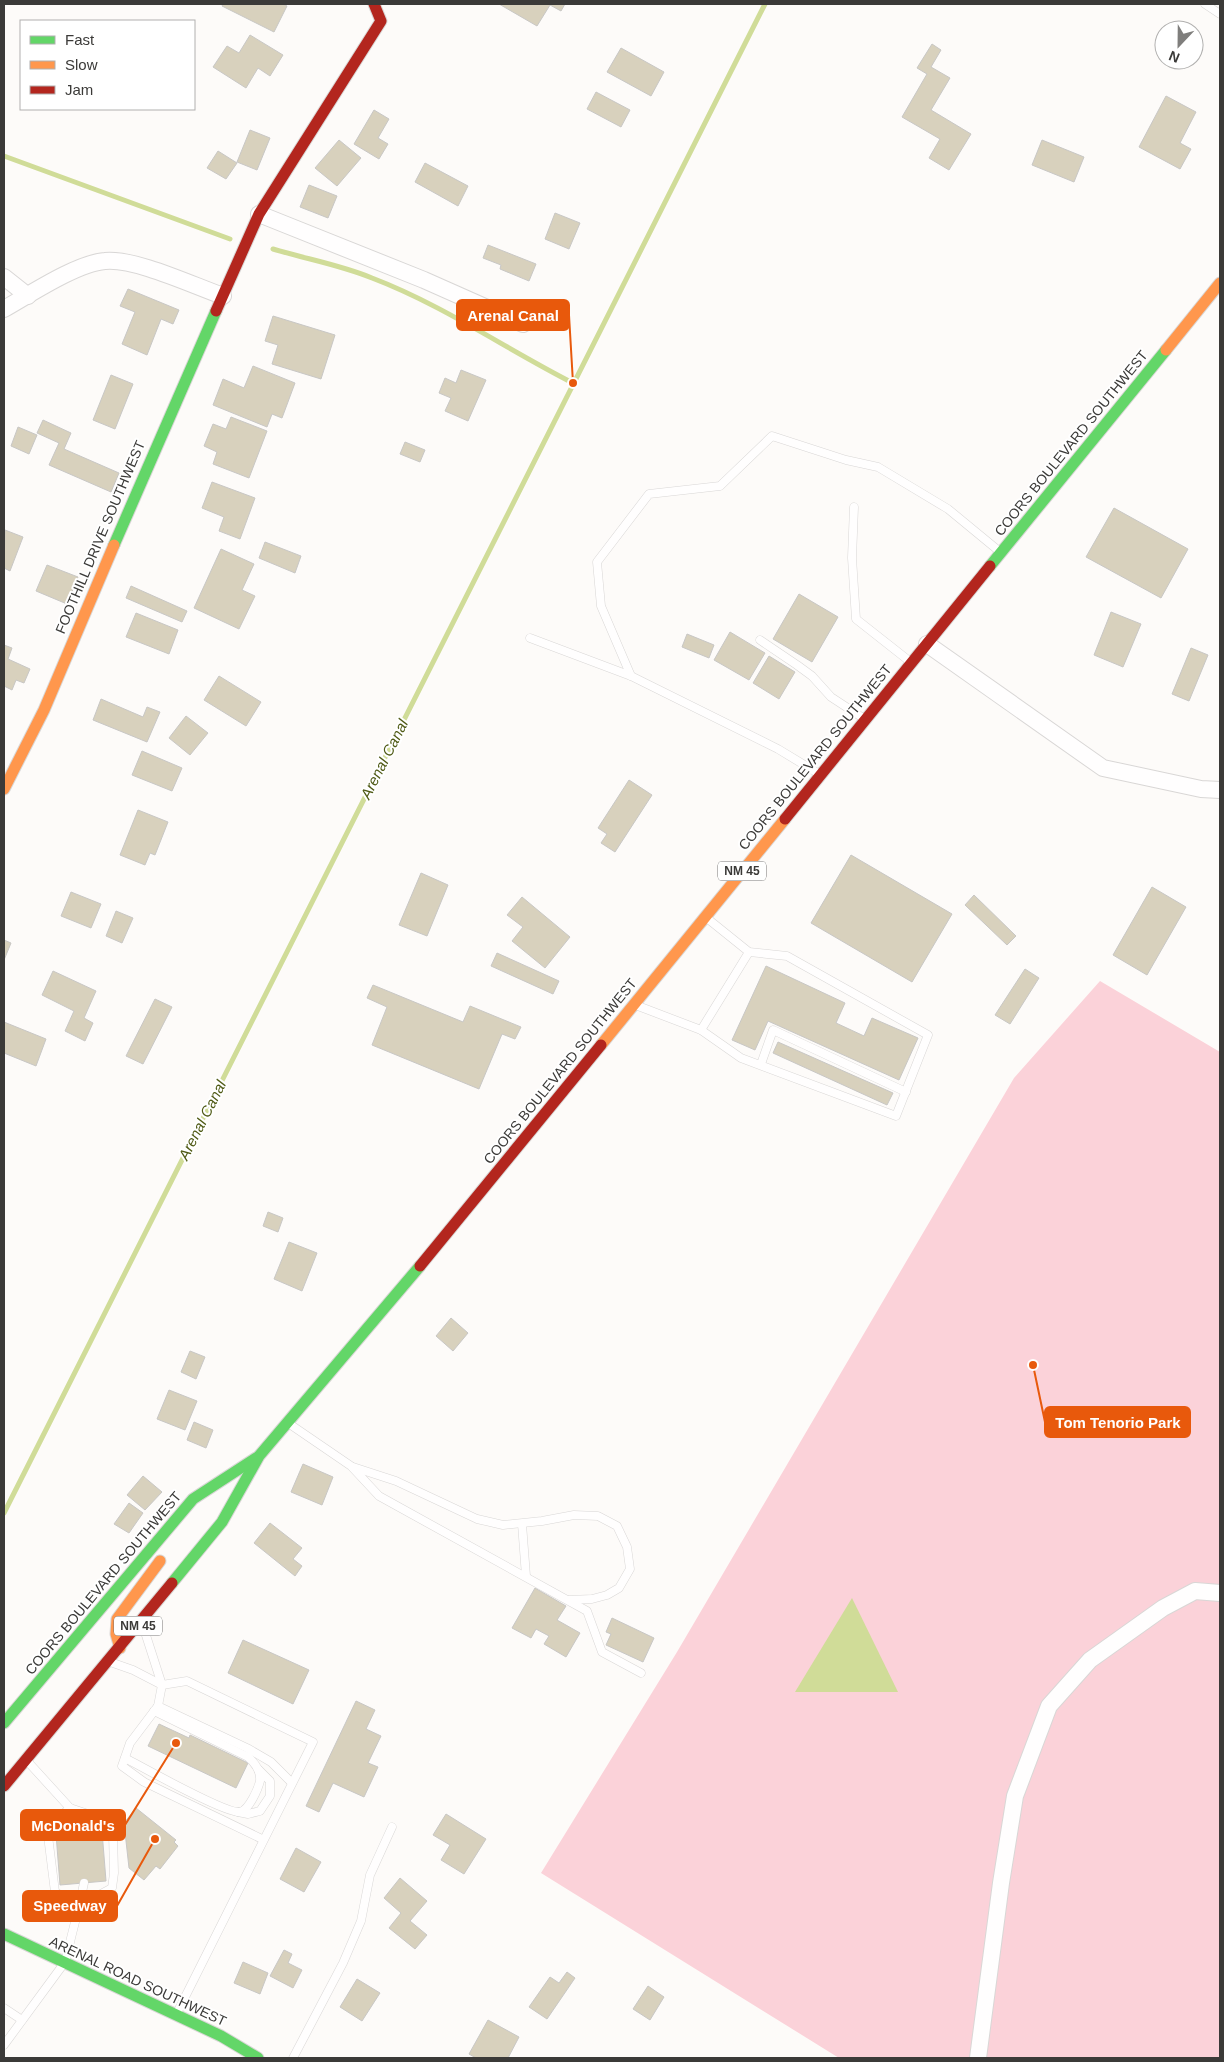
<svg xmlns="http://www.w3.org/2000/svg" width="1224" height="2062" font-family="Helvetica,sans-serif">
	<rect width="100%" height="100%" fill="#fdfbf9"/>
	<path fill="#fbd2d9" d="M 1100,981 L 1220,1052 L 1220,2058 L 839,2058 L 541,1873 L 677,1652 L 1014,1078 Z"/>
	<path fill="#d0dc98" d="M 852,1598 L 898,1692 L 795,1692 Z"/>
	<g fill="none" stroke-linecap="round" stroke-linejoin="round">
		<g stroke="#d0dc98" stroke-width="5">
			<path d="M 4,156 L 230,239"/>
			<path d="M 273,249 C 306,259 341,265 372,278 C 443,305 506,349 573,383"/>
			<path d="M 4,1513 L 765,4"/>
		</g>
	</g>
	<g fill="#d8d1bd" stroke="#c8c7c5">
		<path d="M 223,4 L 283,4 L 287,6 L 274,32 L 222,6 Z"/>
		<path d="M 499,4 L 565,4 L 561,11 L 550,5 L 537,26 Z"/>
		<path d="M 250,35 L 283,55 L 270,76 L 258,68 L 246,88 L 213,67 L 227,46 L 239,53 Z"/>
		<path d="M 932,44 L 941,50 L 931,67 L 950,78 L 931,110 L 971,134 L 949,170 L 929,158 L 940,139 L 902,117 L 927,74 L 917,68 Z"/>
		<path d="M 621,48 L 664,72 L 651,96 L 607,72 Z"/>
		<path d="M 596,92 L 630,110 L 621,127 L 587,109 Z"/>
		<path d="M 1166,96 L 1196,112 L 1180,143 L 1191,149 L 1180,169 L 1139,147 Z"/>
		<path d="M 374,110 L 389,119 L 378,138 L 388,144 L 379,159 L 354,144 Z"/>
		<path d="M 250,130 L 270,138 L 257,170 L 237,162 Z"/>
		<path d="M 339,140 L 361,158 L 337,186 L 315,168 Z"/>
		<path d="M 1042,140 L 1084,157 L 1074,182 L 1032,165 Z"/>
		<path d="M 218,151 L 237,163 L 226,179 L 207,168 Z"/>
		<path d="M 425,163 L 468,186 L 458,206 L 415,182 Z"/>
		<path d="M 309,185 L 337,196 L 328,218 L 300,207 Z"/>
		<path d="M 555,213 L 580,223 L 569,249 L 545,239 Z"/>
		<path d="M 488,245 L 536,264 L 529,281 L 500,269 L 501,265 L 483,258 Z"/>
		<path d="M 128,289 L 179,310 L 173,324 L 161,319 L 147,355 L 122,344 L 135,312 L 120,306 Z"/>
		<path d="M 273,316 L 335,335 L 321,379 L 272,364 L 278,345 L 265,341 Z"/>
		<path d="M 253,366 L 295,383 L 282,418 L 272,414 L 267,427 L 213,405 L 223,379 L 244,388 Z"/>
		<path d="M 461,370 L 486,380 L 468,421 L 445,411 L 451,398 L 439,393 L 445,378 L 456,383 Z"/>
		<path d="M 111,375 L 133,384 L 115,429 L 93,420 Z"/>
		<path d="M 231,417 L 267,431 L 249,478 L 213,464 L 217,452 L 204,446 L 213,424 L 226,429 Z"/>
		<path d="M 43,420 L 71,433 L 64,449 L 119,473 L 111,492 L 49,465 L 59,443 L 37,433 Z"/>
		<path d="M 18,427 L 37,435 L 29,454 L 11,446 Z"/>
		<path d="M 405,442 L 425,450 L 420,462 L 400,454 Z"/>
		<path d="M 212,482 L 255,498 L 240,539 L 219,531 L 224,517 L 202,508 Z"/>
		<path d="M 1114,508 L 1188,549 L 1161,598 L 1086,557 Z"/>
		<path d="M 5,530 L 23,537 L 10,571 L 4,568 Z"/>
		<path d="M 265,542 L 301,556 L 295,573 L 259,558 Z"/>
		<path d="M 221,549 L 254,564 L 242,590 L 255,596 L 239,629 L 194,608 Z"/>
		<path d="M 47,565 L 78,577 L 67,604 L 36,591 Z"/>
		<path d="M 131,586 L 187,611 L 182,622 L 126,598 Z"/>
		<path d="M 799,594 L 838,617 L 812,662 L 773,639 Z"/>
		<path d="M 1111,612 L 1141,624 L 1123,667 L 1094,655 Z"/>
		<path d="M 136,613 L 178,630 L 169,654 L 126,637 Z"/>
		<path d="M 730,632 L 765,653 L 749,680 L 714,660 Z"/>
		<path d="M 687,634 L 714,645 L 709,658 L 682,647 Z"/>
		<path d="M 4,645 L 12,648 L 8,659 L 30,669 L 24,683 L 16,680 L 12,690 L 4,686 Z"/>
		<path d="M 1191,648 L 1208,655 L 1189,701 L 1172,694 Z"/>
		<path d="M 769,656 L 795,672 L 779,699 L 753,683 Z"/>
		<path d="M 219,676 L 261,702 L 246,726 L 204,700 Z"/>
		<path d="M 101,699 L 143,717 L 147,707 L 160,712 L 147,742 L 93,720 Z"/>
		<path d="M 186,716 L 208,733 L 190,755 L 169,738 Z"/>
		<path d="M 142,751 L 182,768 L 172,791 L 132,775 Z"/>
		<path d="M 629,780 L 652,795 L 615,852 L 601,843 L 607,834 L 598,828 Z"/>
		<path d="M 138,810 L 168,822 L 155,855 L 150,853 L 145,865 L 120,855 Z"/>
		<path d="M 851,855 L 952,914 L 912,982 L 811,923 Z"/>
		<path d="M 421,873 L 448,885 L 427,936 L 399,925 Z"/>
		<path d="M 1152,887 L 1186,907 L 1147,975 L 1113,955 Z"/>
		<path d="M 71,892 L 101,904 L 91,928 L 61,916 Z"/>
		<path d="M 974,895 L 1016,936 L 1007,945 L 965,905 Z"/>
		<path d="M 522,897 L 570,937 L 545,968 L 512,941 L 523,927 L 507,915 Z"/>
		<path d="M 116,911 L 133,918 L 122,943 L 106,936 Z"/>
		<path d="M 4,940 L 11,943 L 4,960 Z"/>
		<path d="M 497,953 L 559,981 L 553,994 L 491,966 Z"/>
		<path d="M 766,966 L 845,1003 L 836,1023 L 864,1036 L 872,1018 L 918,1038 L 899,1080 L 768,1021 L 755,1050 L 732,1040 Z"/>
		<path d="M 1025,969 L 1039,978 L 1010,1024 L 995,1015 Z"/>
		<path d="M 53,971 L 96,991 L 84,1018 L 93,1023 L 85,1041 L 65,1031 L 74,1011 L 42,995 Z"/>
		<path d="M 373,985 L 463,1022 L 470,1006 L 521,1027 L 515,1039 L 502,1034 L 479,1089 L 372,1045 L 387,1007 L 367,998 Z"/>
		<path d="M 155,999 L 172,1007 L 143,1064 L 126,1056 Z"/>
		<path d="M 4,1022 L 46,1039 L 36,1066 L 4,1053 Z"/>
		<path d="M 778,1042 L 893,1093 L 887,1105 L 773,1053 Z"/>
		<path d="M 268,1212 L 283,1218 L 278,1232 L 263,1226 Z"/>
		<path d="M 289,1242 L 317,1253 L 302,1291 L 274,1279 Z"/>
		<path d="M 451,1318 L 468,1333 L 453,1351 L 436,1336 Z"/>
		<path d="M 190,1351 L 205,1357 L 196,1379 L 181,1372 Z"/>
		<path d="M 169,1390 L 197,1401 L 185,1430 L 157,1419 Z"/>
		<path d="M 194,1422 L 213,1430 L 206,1448 L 187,1440 Z"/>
		<path d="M 303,1464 L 333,1477 L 322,1505 L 291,1492 Z"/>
		<path d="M 143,1476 L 162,1492 L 145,1510 L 127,1495 Z"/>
		<path d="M 129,1503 L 143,1513 L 129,1533 L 114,1524 Z"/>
		<path d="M 270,1523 L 302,1548 L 293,1559 L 302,1566 L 295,1576 L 254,1543 Z"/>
		<path d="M 535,1588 L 566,1606 L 557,1620 L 580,1633 L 566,1657 L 544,1644 L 549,1636 L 536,1629 L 531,1638 L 512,1628 Z"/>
		<path d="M 612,1618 L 654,1638 L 643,1662 L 606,1645 L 611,1634 L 606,1632 Z"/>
		<path d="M 243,1640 L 309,1670 L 293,1704 L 228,1673 Z"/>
		<path d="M 356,1701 L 375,1710 L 366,1729 L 381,1736 L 368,1763 L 378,1767 L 364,1797 L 333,1783 L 319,1812 L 306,1806 Z"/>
		<path d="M 159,1724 L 189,1738 L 190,1735 L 248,1763 L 236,1788 L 148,1746 Z"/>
		<path d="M 136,1808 L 176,1840 L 174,1842 L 178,1846 L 160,1869 L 156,1866 L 144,1880 L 129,1868 L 124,1823 Z"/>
		<path d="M 446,1814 L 486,1839 L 464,1874 L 441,1860 L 450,1845 L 433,1835 Z"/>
		<path d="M 102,1831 L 106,1881 L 60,1885 L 56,1834 Z"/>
		<path d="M 296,1848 L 321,1862 L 304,1892 L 280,1879 Z"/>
		<path d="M 400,1878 L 427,1901 L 410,1921 L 427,1935 L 415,1949 L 389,1928 L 401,1913 L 384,1898 Z"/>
		<path d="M 284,1950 L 292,1954 L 288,1963 L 302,1970 L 293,1988 L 270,1976 Z"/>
		<path d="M 243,1962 L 268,1973 L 260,1994 L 234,1983 Z"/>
		<path d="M 567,1972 L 575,1978 L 547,2019 L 529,2007 L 550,1977 L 559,1983 Z"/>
		<path d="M 357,1979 L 380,1993 L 362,2021 L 340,2007 Z"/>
		<path d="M 648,1986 L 664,1997 L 650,2020 L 633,2009 Z"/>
		<path d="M 488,2020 L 519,2037 L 508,2058 L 476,2058 L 469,2054 Z"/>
	</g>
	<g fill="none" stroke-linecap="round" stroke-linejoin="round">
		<defs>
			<g id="lane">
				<path d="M 1205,4 L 1220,14"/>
				<path d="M 854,507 L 852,558 L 856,619 L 908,660"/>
				<path d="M 530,638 L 631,676 L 778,749 L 816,772"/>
				<path d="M 760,640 L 797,665 L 812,676 L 831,697 L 863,718"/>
				<path d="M 631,676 L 601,606 L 597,562 L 649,494 L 720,486 L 772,436 L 846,460 L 878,467 L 948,509 L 999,551"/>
				<path d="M 638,1006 L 701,1030 L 741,1058 L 896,1116 L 928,1035 L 787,956 L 749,952 L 708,919"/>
				<path d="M 701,1030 L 749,952"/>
				<path d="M 761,1064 L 773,1030 L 906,1092"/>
				<path d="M 291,1425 L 351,1466 L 379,1496 L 587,1611 L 602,1652 L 641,1673"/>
				<path d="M 353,1467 L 396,1481 L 477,1519 L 503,1525 L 542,1521 L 574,1515 L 598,1516 L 617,1526 L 627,1547 L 630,1569 L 619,1588 L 607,1595 L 592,1599 L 569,1600"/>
				<path d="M 522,1524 L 526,1576"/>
				<path d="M 143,1626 L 162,1685 L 158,1706"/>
				<path d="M 113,1663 L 133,1670 L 162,1685 L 187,1681 L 313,1742 L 177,2013"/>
				<path d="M 125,1758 C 142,1767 226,1814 240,1812 C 249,1810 258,1789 260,1781 C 261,1771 255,1763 248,1757 L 154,1711"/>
				<path d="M 70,1808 L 100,1818 L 113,1833 L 114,1873 L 112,1888 L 79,1906"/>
				<path d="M 70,1808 L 78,1833"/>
				<path d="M 238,1812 L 248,1814 L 260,1811 L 270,1796 L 270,1781 L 258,1769"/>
				<path d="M 262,1839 L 144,1782 L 122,1766 L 130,1743 L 158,1706 L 247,1748 L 271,1762 L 292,1783"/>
				<path d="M 79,1906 L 84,1883"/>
				<path d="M 4,2008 L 22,2020"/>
				<path d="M 4,2045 L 65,1962 L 79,1906 L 55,1892 L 47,1828 L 70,1808 L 29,1763"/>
				<path d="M 293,2058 L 343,1963 L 361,1921 L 370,1875 L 392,1827"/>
			</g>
			<g id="street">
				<path d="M 259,214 L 424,280 L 523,324"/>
				<path d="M 4,277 L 28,296"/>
				<path d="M 4,309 C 29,295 77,263 105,261 C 135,258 192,285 223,296"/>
				<path d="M 927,644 L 1103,768 L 1201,789 L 1220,790"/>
				<path d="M 978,2058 L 1001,1883 L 1015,1796 L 1049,1706 L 1090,1660 L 1163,1608 L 1195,1591 L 1220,1593"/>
			</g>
			<g id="fast">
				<path d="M 114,545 L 216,311"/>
				<path d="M 990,566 L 1166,350"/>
				<path d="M 172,1583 L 222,1522 L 259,1456 L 420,1266"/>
				<path d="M 4,1723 L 193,1499 L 256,1458"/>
				<path d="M 4,1934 L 221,2036 L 258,2058"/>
			</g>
			<g id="slow">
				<path d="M 1166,350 L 1220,283"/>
				<path d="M 4,789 L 44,710 L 114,545"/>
				<path d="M 601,1045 L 785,819"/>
				<path d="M 120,1648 L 116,1634 L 117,1619 L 160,1561"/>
			</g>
			<g id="jam">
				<path d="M 216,311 L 259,214 L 381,21 L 374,4"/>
				<path d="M 785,819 L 990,566"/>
				<path d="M 420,1266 L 601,1045"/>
				<path d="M 4,1786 L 172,1583"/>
			</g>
		</defs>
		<use href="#lane" stroke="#d9d7d6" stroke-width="9"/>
		<use href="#street" stroke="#d9d7d6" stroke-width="18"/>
		<use href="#fast" stroke="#d9d7d6" stroke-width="13"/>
		<use href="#slow" stroke="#d9d7d6" stroke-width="13"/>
		<use href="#jam" stroke="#d9d7d6" stroke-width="13"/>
		<use href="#lane" stroke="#fffefe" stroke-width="8"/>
		<use href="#street" stroke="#fffefe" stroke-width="16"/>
		<use href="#fast" stroke="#63d668" stroke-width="11"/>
		<use href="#slow" stroke="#ff974d" stroke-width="11"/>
		<use href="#jam" stroke="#b3261e" stroke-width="11"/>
	</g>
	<g text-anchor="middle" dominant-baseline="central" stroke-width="4" stroke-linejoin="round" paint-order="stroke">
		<g fill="#fff" stroke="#767574" stroke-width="1">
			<rect x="718" y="861.5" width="48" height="19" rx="4"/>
			<rect x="114" y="1616.5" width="48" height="19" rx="4"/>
		</g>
		<g font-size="12" font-weight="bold" fill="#3b3a38">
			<text x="742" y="871">NM 45</text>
			<text x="138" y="1626">NM 45</text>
		</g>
		<g font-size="14" fill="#3b3a38" stroke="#fff">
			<text transform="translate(1071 443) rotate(-51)">COORS BOULEVARD SOUTHWEST</text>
			<text transform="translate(100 537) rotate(-67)">FOOTHILL DRIVE SOUTHWEST</text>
			<text transform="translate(815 757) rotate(-51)">COORS BOULEVARD SOUTHWEST</text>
			<text transform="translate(560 1071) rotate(-51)">COORS BOULEVARD SOUTHWEST</text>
			<text transform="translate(103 1583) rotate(-50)">COORS BOULEVARD SOUTHWEST</text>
			<text transform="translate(138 1981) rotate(25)">ARENAL ROAD SOUTHWEST</text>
		</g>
		<g font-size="15" font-style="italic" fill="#4f5a15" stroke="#fff">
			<text transform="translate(384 759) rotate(-63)">Arenal Canal</text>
			<text transform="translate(202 1120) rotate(-63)">Arenal Canal</text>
		</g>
	</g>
	<path fill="none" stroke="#e8590c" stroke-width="2" d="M573 383L569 315M1033 1365L1045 1422M176 1743L125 1825M155 1839L117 1906"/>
	<g fill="#e8590c" stroke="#fff" stroke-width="2">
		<circle cx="573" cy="383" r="5"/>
		<circle cx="1033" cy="1365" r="5"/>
		<circle cx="176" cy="1743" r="5"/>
		<circle cx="155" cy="1839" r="5"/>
	</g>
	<g fill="#e8590c" stroke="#e8590c" stroke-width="2">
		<rect x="457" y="300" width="112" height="30" rx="5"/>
		<rect x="1045" y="1407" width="145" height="30" rx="5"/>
		<rect x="21" y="1810" width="104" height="30" rx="5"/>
		<rect x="23" y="1891" width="94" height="30" rx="5"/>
	</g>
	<g font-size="15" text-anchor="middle" font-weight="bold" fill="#fff">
		<text x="513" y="321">Arenal Canal</text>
		<text x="1118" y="1428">Tom Tenorio Park</text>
		<text x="73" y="1831">McDonald's</text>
		<text x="70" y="1911">Speedway</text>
	</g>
	<rect width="1224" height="2062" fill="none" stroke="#3b3a38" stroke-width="10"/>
	<rect x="20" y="20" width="175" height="90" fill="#ffffff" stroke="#b1b0af"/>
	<rect x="30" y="36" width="25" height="8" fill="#63d668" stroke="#b1b0af"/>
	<text x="65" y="45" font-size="15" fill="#3b3a38">Fast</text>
	<rect x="30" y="61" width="25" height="8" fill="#ff974d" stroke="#b1b0af"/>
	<text x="65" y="70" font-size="15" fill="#3b3a38">Slow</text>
	<rect x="30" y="86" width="25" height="8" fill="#b3261e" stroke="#b1b0af"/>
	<text x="65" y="95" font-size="15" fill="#3b3a38">Jam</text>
	<g transform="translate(1179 45) rotate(202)"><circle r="24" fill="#ffffff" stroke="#b1b0af"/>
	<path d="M0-4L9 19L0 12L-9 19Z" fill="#7f7e7c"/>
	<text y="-8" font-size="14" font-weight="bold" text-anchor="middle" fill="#3b3a38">N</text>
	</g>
</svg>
